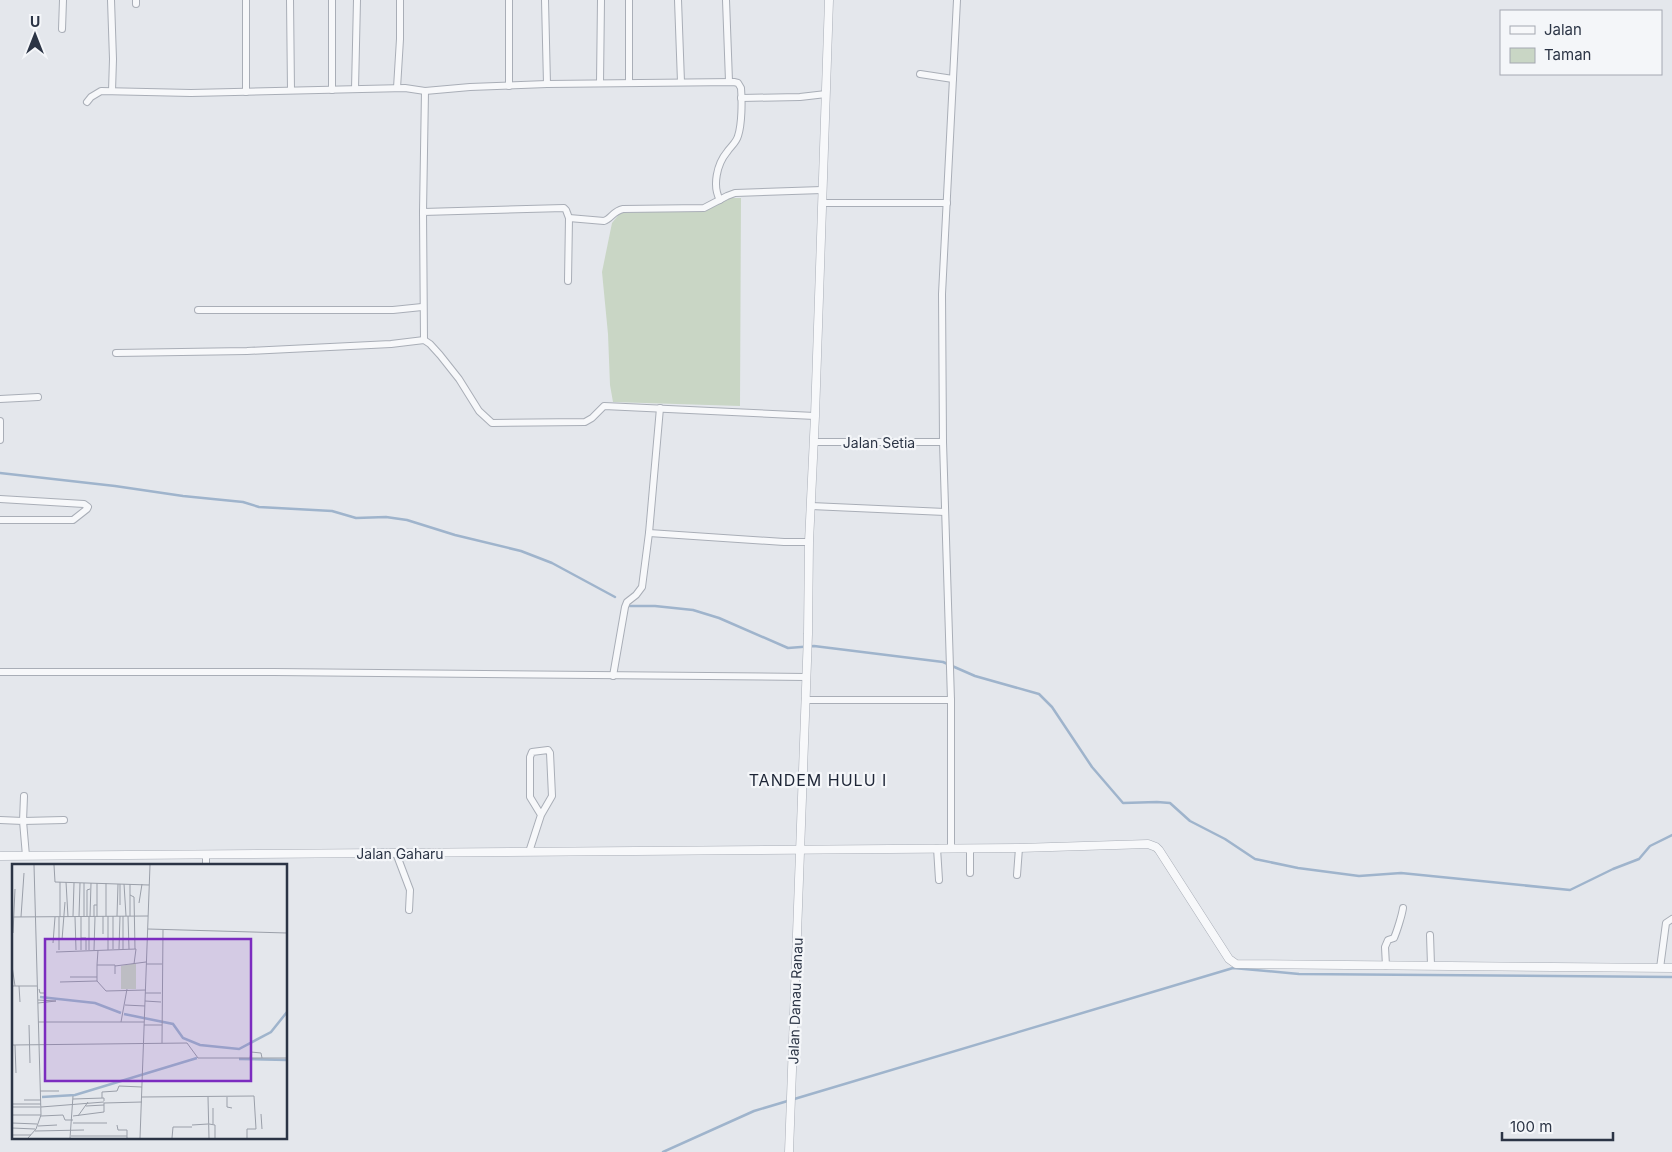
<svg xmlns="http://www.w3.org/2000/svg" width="1672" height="1152" font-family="Inter,sans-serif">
	<rect width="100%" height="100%" fill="#e4e7ec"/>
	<path fill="#c9d6c5" d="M 730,198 L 741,198 L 740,406 L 613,402 L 610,385 L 608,334 L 602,272 L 612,223 L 620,213 L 709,209 Z"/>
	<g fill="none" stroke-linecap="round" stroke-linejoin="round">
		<g stroke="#9fb4cc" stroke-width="2.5">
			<path d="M 0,473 L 115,486 L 183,496 L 243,502 L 259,507 L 332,511 L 356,518 L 386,517 L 407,520 L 455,535 L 521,551 L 552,563 L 615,597"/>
			<path d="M 630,606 L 655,606 L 693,610 L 719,618 L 788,648 L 814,646 L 943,662 L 975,676 L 1039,694 L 1052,707 L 1092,767 L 1123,803 L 1157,802 L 1170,803 L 1190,821 L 1225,839 L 1255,859 L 1298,868 L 1359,876 L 1401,873 L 1570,890 L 1613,869 L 1639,859 L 1650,846 L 1672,835"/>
			<path d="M 663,1152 L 754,1111 L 1233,968 L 1299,974 L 1672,977"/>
		</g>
		<defs>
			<g id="minor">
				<path d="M 111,0 L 113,59 L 112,91"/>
				<path d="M 246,0 L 246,92"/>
				<path d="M 290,0 L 291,90"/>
				<path d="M 545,0 L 547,84"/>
				<path d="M 629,0 L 629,82"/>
				<path d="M 678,0 L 681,82"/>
				<path d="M 726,0 L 729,81"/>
				<path d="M 136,4 L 136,0"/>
				<path d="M 62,29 L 63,0"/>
				<path d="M 920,74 L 953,79"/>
				<path d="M 600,83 L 601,0"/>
				<path d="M 509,86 L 509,0"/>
				<path d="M 397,88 L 400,39 L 400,0"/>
				<path d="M 355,89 L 357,0"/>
				<path d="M 332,90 L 332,0"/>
				<path d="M 741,98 L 800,97 L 826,94"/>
				<path d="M 87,102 L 91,97 L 101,91 L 191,93 L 405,88 L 425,91 L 470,87 L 547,84 L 734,82 L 738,83 L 741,88 C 742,101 742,124 738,136 C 736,143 731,146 727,152 C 717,164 712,186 720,200"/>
				<path d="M 822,203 L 947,203"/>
				<path d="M 423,212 L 425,91"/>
				<path d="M 569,218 L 604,221 C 611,219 613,211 623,209 L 704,208 L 727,196 L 735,193 L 822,190"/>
				<path d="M 198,310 L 393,310 L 422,307"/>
				<path d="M 424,340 L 423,212 L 564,208 L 566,210 L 569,218 L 568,281"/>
				<path d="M 116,353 L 247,351 L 391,344 L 424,340 L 430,344 L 440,355 L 459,379 L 479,411 L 492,423 L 585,422 L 592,418 L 604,406 L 815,416"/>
				<path d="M 0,399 L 38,397"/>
				<path d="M 0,421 L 0,440"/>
				<path d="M 814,442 L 943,442"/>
				<path d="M 0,499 L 84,504 L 88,507 L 87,509 L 73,520 L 0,520"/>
				<path d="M 811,506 L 945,512"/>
				<path d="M 649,533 L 784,542 L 809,542"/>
				<path d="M 0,672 L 274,672 L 806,677"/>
				<path d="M 613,676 L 625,607 L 627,602 L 636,595 L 642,587 L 649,533 L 660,408"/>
				<path d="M 805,700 L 951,700"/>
				<path d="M 24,796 L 23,821 L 64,820"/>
				<path d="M 0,820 L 23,821 L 26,856"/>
				<path d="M 937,848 L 939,880"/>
				<path d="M 951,848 L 951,700 L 943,442 L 942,294 L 957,0"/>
				<path d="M 970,848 L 970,873"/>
				<path d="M 529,852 L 541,815 L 552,796 L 550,753 L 548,750 L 532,752 L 530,757 L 530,797 L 541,815"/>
				<path d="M 396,853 L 410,890 L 409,910"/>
				<path d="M 206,855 L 206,866"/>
				<path d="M 1017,875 L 1019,848"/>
				<path d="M 1430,935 L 1431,965"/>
				<path d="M 1386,966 L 1385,947 L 1388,940 L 1394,938 C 1397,931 1402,915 1403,908"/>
				<path d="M 1660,968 L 1666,923 L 1672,919"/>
			</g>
			<g id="tertiary">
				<path d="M 0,856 L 1019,848 L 1148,844 L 1156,847 L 1159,850 L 1229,959 L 1236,964 L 1672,968"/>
				<path d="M 789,1152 L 808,634 L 809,542 L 815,416 L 829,0"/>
			</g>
		</defs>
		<use href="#minor" stroke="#a9aeb7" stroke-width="8"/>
		<use href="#tertiary" stroke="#a9aeb7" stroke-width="9"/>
		<use href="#minor" stroke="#f7f8fa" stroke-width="6"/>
		<use href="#tertiary" stroke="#f7f8fa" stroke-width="8"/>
	</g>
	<g text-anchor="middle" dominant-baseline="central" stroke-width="4.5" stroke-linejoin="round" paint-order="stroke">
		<g font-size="14" fill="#2b3445" stroke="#f4f6f9">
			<text x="879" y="442">Jalan Setia</text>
			<text x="400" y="853">Jalan Gaharu</text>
			<text transform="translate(795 1001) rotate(-88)">Jalan Danau Ranau</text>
		</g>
		<g font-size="16" letter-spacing="1" fill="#1d2536" stroke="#f4f6f9">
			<text x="818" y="780">TANDEM HULU I</text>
		</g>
	</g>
	<g transform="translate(12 864)">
		<rect width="275" height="275" fill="#e4e7ec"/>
		<path d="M 124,99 L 124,125 L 109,125 L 109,102 Z" fill="#c9d6c5"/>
		<path fill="none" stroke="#9fb4cc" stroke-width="2.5" d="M 28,133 L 83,139 L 109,149M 112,150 L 161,160 L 171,174 L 188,181 L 227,185 L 259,168 L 275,148M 227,195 L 275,196M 30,233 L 63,231 L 185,194"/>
		<path fill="none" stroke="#9a9fa9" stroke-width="1" d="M 42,1 L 43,18 L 137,21M 48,18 L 48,53M 54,18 L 56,53M 112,20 L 114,52M 118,31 L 122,33 L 123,85M 127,39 L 130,20M 108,41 L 108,20M 61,52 L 62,19M 91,52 L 91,70M 94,52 L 94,19M 105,52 L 106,20M 111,52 L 111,85M 116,52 L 117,85M 118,52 L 118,20M 0,53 L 136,52M 9,53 L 12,9M 63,53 L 64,86M 67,53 L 68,19M 72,53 L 72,19M 75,53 L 75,26 L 78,25M 78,53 L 79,19M 82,53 L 82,41 L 85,41M 85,53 L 85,19M 136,65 L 275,69M 1,69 L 3,25M 69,74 L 74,74 L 74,86M 50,76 L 53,38M 41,79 L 43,53M 101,85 L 101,52M 107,85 L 108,52M 47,86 L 47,53M 69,86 L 69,53M 77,86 L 77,53M 82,86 L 83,53M 96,86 L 96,52M 44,88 L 124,85 L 122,100M 134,100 L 150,100M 85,101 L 86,86M 0,102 L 3,122M 103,102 L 134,98M 58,113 L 85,113M 85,117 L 85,101 L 103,101 L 103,110M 48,118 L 85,117 L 94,127 L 134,126M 0,122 L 25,122M 7,122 L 8,138M 27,125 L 28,129 L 33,129 L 33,118M 133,129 L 149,129M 26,136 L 44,137 L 26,139M 133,137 L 149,138M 113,141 L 133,142M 26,158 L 132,158M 109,158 L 115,125M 17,161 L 18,199M 132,161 L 150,161M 150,179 L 151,66M 0,181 L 175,179 L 186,194 L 275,194M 3,181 L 4,209M 238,194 L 239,188 L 249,189 L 250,194M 28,227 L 47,227M 130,233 L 242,232 L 244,265 L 235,265 L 235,274M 196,233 L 197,274M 215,233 L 215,243 L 220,244M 90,234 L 90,228 L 105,227 L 107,222 L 130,223M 61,235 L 92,234 L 92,237M 12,236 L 29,236M 92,239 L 130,238M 0,240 L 29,240M 74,242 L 92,241M 0,243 L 28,243M 29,243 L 92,238M 201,244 L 201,260M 249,250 L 250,265M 0,251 L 29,251M 29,252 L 51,251 L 53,256 L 61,256M 61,252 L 92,248 L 92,239M 66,252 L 76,238M 0,259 L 25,260M 61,259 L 95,259M 197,260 L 203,261 L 203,274M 105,261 L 106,266 L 115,266 L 115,274M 180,261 L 196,260M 26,262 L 45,261M 0,264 L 23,265M 23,267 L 72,266M 0,271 L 19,271M 59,272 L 115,272M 16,274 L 24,265 L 29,251 L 22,1M 58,274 L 61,232M 128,274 L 138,1M 160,274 L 161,263 L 180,263"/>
		<path fill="#7b2cbf" fill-opacity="0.15" stroke="#7b2cbf" stroke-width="2.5" d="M 33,75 L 239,75 L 239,217 L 33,217 Z"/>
		<rect width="275" height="275" fill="none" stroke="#2b3445" stroke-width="2.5"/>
	</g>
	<rect x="1500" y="10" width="162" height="65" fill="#f4f6f9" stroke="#a4a8b1"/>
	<rect x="1510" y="26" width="25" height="8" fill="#f7f8fa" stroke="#a4a8b1"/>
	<text x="1544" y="35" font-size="15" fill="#2b3445">Jalan</text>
	<rect x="1510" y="48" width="25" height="15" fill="#c9d6c5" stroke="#a4a8b1"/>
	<text x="1544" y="60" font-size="15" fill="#2b3445">Taman</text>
	<g transform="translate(35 35)" stroke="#f4f6f9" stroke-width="4" paint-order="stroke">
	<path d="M0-4L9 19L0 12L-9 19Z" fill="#2b3445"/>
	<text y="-8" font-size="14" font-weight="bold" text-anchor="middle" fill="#2b3445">U</text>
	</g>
	<path d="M1502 1132v8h111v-8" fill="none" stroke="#2b3445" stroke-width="2.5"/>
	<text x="1510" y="1132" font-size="15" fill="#2b3445" stroke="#f4f6f9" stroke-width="4" paint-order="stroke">100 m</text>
</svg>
